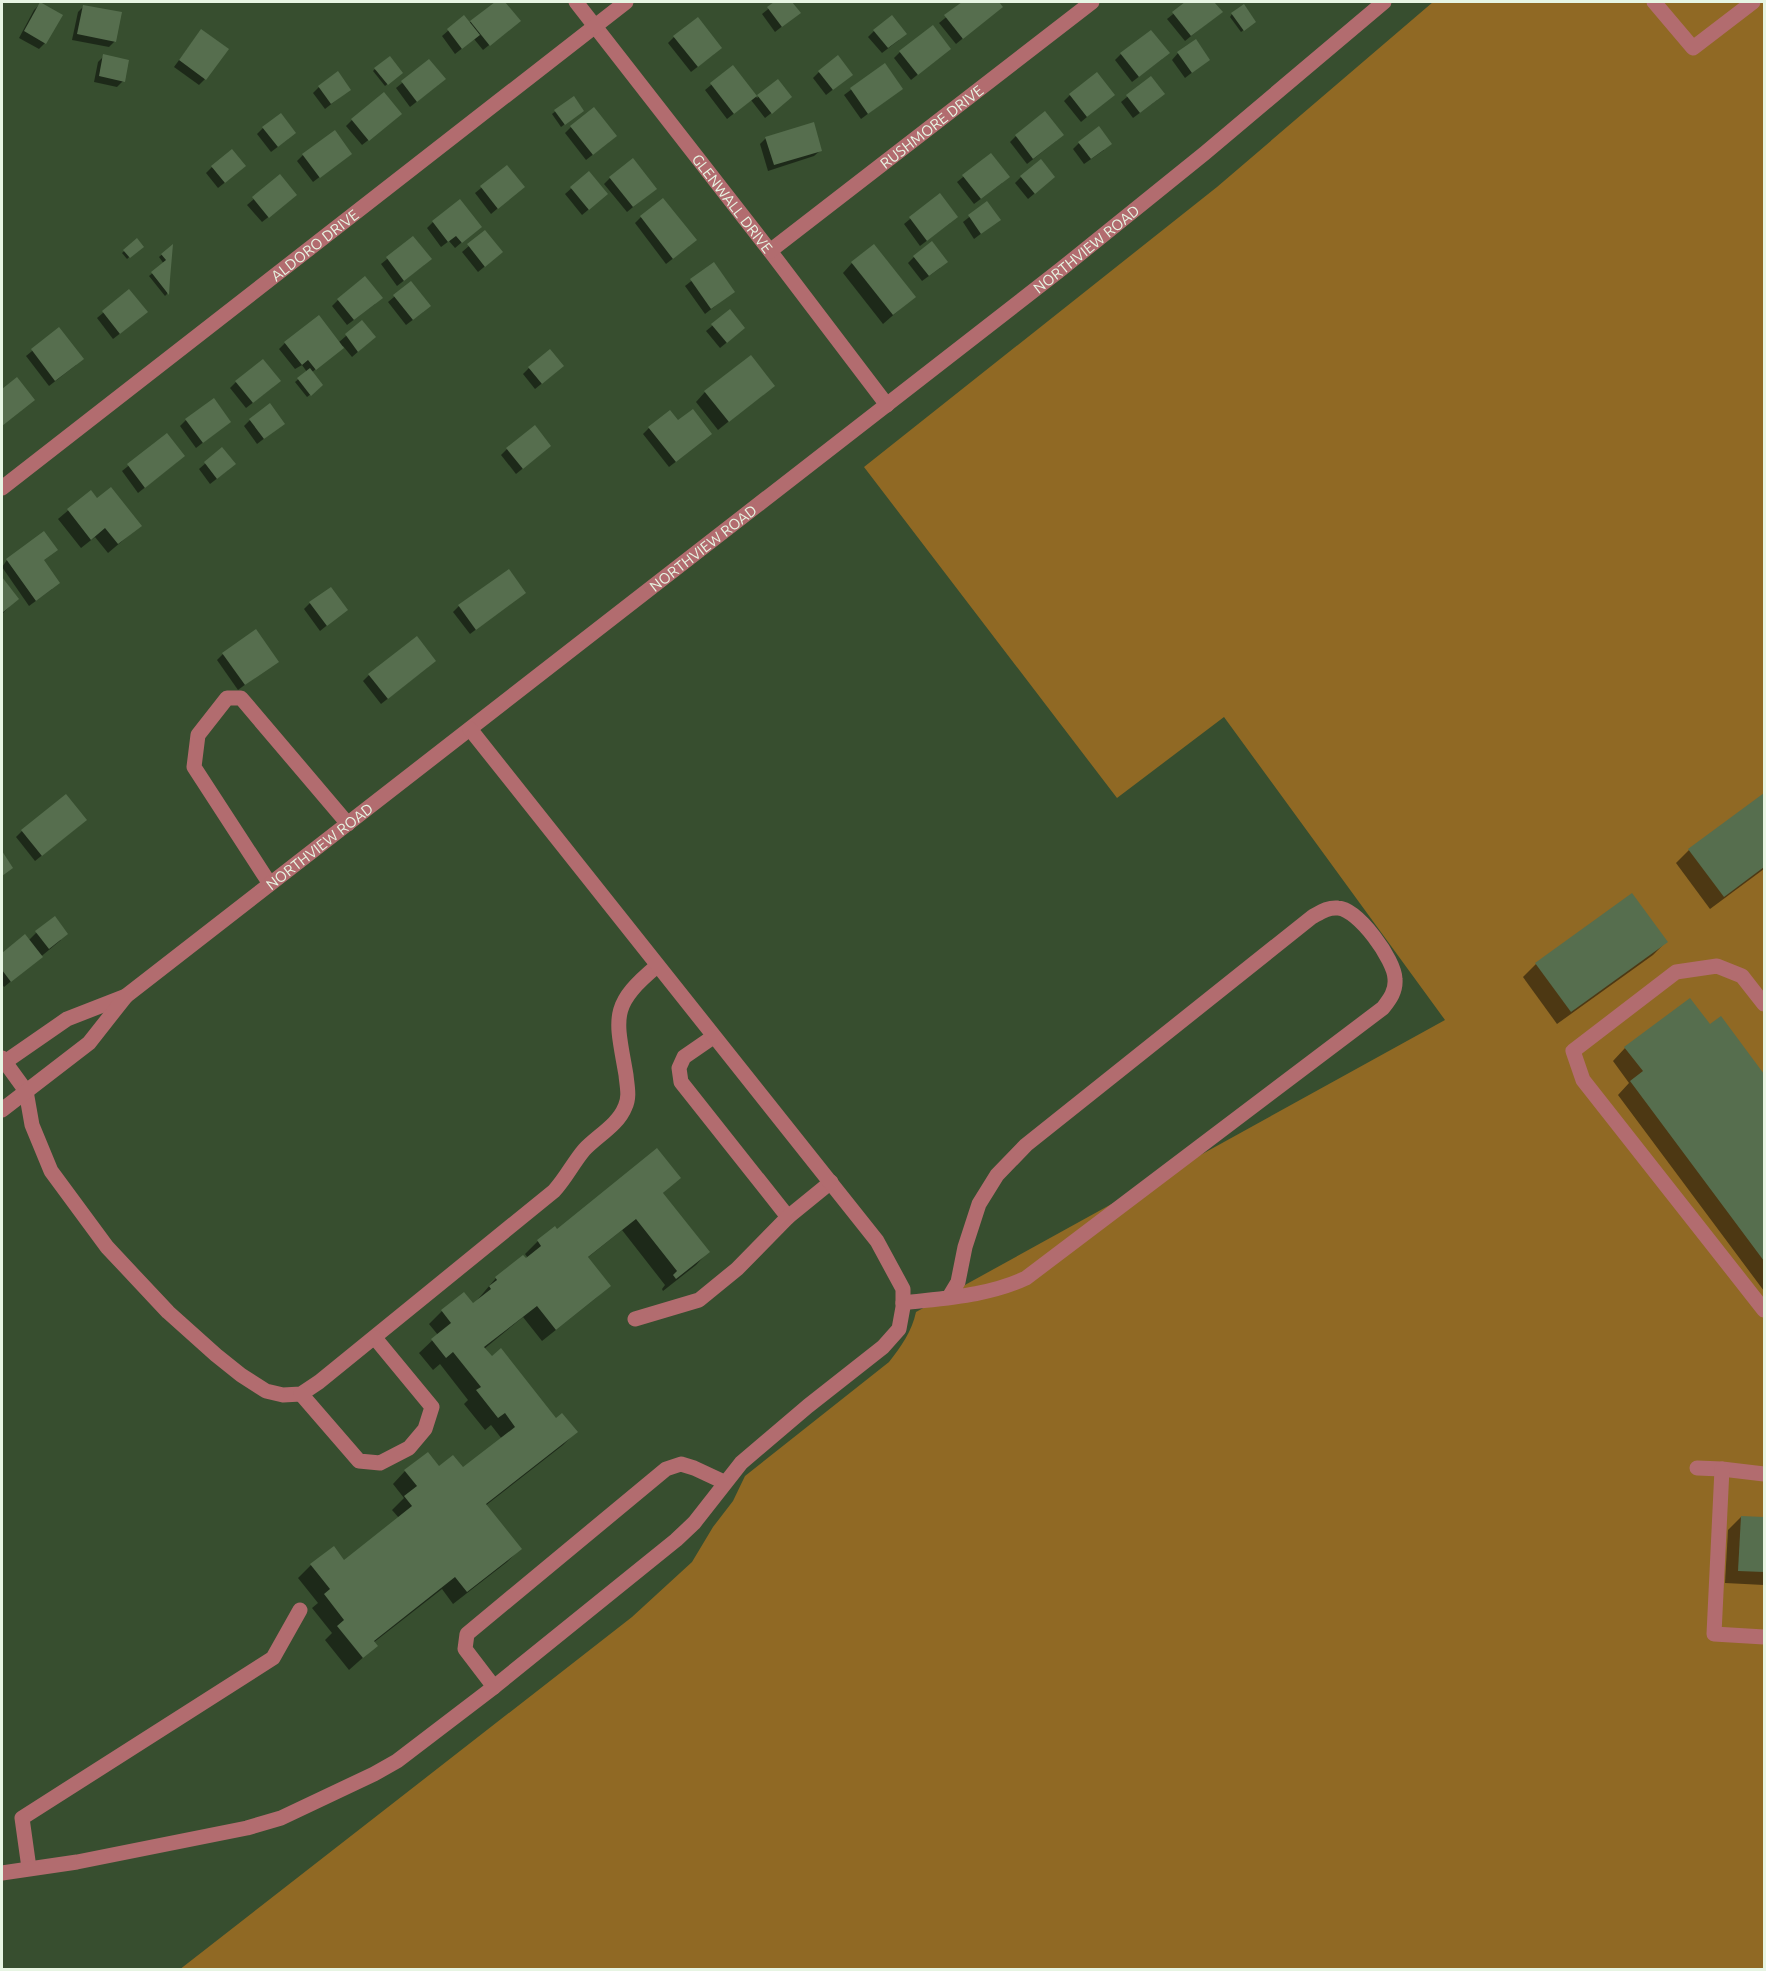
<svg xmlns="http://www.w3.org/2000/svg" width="1766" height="1971" font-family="Ubuntu,sans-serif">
	<rect width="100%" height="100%" fill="#374e2f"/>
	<path fill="#906924" d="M 1433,2 L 1764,2 L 1764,1969 L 179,1970 L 632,1617 L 692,1562 L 713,1527 L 733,1501 L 745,1476 L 889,1362 C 901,1347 912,1331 916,1312 L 1445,1020 L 1224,717 L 1117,798 L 864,467 L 1217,187 Z"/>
	<g fill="#0007">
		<path d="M 497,2 L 504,2 L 519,21 L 483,50 L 474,39 L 455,54 L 442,36 L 464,17 L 469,23 Z"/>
		<path d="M 777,2 L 790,2 L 799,13 L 775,32 L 762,14 Z"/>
		<path d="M 965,2 L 997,2 L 1001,7 L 956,44 L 939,23 Z"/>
		<path d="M 1188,2 L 1213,2 L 1221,12 L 1185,41 L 1167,19 Z"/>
		<path d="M 40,4 L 45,43 L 39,49 L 19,38 L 34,10 Z"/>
		<path d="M 84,6 L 115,41 L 109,47 L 72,40 L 78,12 Z"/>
		<path d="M 1232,14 L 1252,24 L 1241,32 L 1230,17 Z"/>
		<path d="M 874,31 L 899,40 L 882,53 L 868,37 Z"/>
		<path d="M 196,37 L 205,79 L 199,85 L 174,67 Z"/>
		<path d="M 674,37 L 714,54 L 691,72 L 668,43 Z"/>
		<path d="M 900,52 L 943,54 L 911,80 L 894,58 Z"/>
		<path d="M 1178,53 L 1208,60 L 1185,78 L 1172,60 Z"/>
		<path d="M 1121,54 L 1162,59 L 1132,82 L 1115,60 Z"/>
		<path d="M 104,56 L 123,81 L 117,87 L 94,82 L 98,62 Z"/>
		<path d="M 429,61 L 438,85 L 410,107 L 396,88 Z"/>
		<path d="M 884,65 L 901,89 L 861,119 L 844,95 Z"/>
		<path d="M 733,67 L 757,98 L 778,81 L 784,103 L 765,118 L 751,100 L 727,119 L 705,90 Z"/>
		<path d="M 375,69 L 399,75 L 385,86 L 373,71 Z"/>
		<path d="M 819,72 L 845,80 L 826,95 L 813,78 Z"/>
		<path d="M 1150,78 L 1157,100 L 1133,118 L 1121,102 Z"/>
		<path d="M 319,87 L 349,90 L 325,109 L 313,93 Z"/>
		<path d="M 1070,95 L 1113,95 L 1081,122 L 1064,101 Z"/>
		<path d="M 573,98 L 580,113 L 561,127 L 552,114 Z"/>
		<path d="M 352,120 L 394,120 L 362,145 L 346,126 Z"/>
		<path d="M 571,127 L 609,142 L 586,160 L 565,133 Z"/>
		<path d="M 263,128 L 288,139 L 271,152 L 257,134 Z"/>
		<path d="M 1016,136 L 1056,141 L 1027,164 L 1010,142 Z"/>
		<path d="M 766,138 L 821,150 L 814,156 L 768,171 L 760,144 Z"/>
		<path d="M 1079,143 L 1104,150 L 1084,164 L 1073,149 Z"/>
		<path d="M 350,154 L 313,182 L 297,161 L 303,155 Z"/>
		<path d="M 990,155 L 1002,183 L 974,204 L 957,182 Z"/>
		<path d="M 212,167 L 238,172 L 218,188 L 206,173 Z"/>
		<path d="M 507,167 L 523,187 L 491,214 L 475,193 Z"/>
		<path d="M 589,173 L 600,200 L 582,215 L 565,194 Z"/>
		<path d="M 280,177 L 289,201 L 262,222 L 247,205 Z"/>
		<path d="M 1021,177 L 1047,183 L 1028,199 L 1015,183 Z"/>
		<path d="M 610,178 L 649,194 L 627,212 L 604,184 Z"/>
		<path d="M 939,195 L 950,223 L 920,246 L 904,224 Z"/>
		<path d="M 987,203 L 999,220 L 974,239 L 963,222 Z"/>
		<path d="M 641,217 L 689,246 L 666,264 L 635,223 Z"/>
		<path d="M 433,222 L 480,227 L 455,248 L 449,241 L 441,247 L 427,228 Z"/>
		<path d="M 485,232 L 495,258 L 478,272 L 462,252 Z"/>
		<path d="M 413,238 L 424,265 L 397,286 L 381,264 Z"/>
		<path d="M 137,240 L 142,246 L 127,259 L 122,253 Z"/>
		<path d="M 171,247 L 167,294 L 165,296 L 149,276 L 164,264 L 159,257 Z"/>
		<path d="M 914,257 L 940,268 L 922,281 L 908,263 Z"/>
		<path d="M 852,263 L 914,297 L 883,324 L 843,273 Z"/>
		<path d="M 713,264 L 733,292 L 705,314 L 685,286 Z"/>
		<path d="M 411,283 L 423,312 L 406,325 L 388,302 Z"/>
		<path d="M 129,291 L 140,318 L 113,339 L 97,318 Z"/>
		<path d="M 338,300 L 375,304 L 347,325 L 332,306 Z"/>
		<path d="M 730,311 L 737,334 L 720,348 L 706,331 Z"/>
		<path d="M 362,322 L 368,343 L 352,357 L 343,346 L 311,373 L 319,388 L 307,397 L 295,382 L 307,372 L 302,365 L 295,369 L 279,349 L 285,343 L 338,343 Z"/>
		<path d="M 59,329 L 76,365 L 49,386 L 26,356 Z"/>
		<path d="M 529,368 L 556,372 L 535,389 L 523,374 Z"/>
		<path d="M 236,382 L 273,387 L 246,408 L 230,388 Z"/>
		<path d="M 773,386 L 718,430 L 696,402 L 705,392 Z"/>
		<path d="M 186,420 L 229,422 L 196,448 L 180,426 Z"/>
		<path d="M 250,420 L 283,424 L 257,444 L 244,426 Z"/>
		<path d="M 678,422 L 704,440 L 669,467 L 643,434 L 649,428 Z"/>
		<path d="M 167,435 L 177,462 L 138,493 L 122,471 Z"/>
		<path d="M 222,449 L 228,470 L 210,484 L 199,469 Z"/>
		<path d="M 507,449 L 543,452 L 516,474 L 501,455 Z"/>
		<path d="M 90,492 L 97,500 L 140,526 L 108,553 L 95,537 L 81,548 L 58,519 Z"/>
		<path d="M 7,560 L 43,561 L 52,589 L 29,606 L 2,567 Z"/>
		<path d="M 2,579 L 17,599 L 2,614 Z"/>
		<path d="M 524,593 L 470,634 L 453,612 L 459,606 Z"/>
		<path d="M 310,603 L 346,610 L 320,631 L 304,609 Z"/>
		<path d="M 223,654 L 277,661 L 238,690 L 217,660 Z"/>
		<path d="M 428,667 L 381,704 L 363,681 L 369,675 Z"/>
		<path d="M 1764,795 L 1764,869 L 1710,909 L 1676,863 L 1689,850 Z"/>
		<path d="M 79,826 L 35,861 L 16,837 L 22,831 Z"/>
		<path d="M 36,933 L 61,940 L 4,987 L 2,984 L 2,955 L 25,937 L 28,941 Z"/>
		<path d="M 1666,942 L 1653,955 L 1557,1024 L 1523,977 L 1536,964 Z"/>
		<path d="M 1721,1018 L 1764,1076 L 1764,1291 L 1618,1095 L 1629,1083 L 1613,1061 L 1625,1048 L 1709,1026 Z"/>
		<path d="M 679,1178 L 662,1194 L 708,1252 L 696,1265 L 663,1291 L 662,1289 L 665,1285 L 622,1230 L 587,1258 L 609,1286 L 596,1298 L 542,1341 L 523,1317 L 484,1349 L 555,1420 L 576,1432 L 563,1445 L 485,1506 L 520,1549 L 507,1562 L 453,1604 L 442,1589 L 373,1643 L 376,1646 L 349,1670 L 325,1640 L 332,1633 L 312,1608 L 318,1603 L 298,1578 L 311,1565 L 344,1562 L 399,1518 L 392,1510 L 404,1498 L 393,1484 L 405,1471 L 439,1468 L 463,1469 L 502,1439 L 491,1425 L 485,1430 L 464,1404 L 468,1400 L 440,1364 L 433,1370 L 419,1353 L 438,1335 L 429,1324 L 442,1311 L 473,1305 L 496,1278 L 528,1258 L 525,1254 L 538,1241 L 557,1231 Z"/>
		<path d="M 1741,1517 L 1764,1519 L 1764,1585 L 1725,1583 L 1728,1530 Z"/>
	</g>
	<g fill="#566e4e">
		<path d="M 40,2 L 63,15 L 46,44 L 24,31 Z"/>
		<path d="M 495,2 L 505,2 L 521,21 L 490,46 L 470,21 Z"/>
		<path d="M 774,2 L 792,2 L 801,13 L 782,27 L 767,7 Z"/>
		<path d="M 962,2 L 999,2 L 1003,7 L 963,39 L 944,15 Z"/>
		<path d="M 1185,2 L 1214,2 L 1223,12 L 1191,36 L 1172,12 Z"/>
		<path d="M 1244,4 L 1256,22 L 1244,31 L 1231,13 Z"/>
		<path d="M 83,5 L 122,12 L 116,42 L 77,34 Z"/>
		<path d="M 464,15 L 480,35 L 462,49 L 447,29 Z"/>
		<path d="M 892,15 L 907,34 L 888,48 L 873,30 Z"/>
		<path d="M 698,17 L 722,48 L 698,67 L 673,36 Z"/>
		<path d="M 933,25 L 951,49 L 918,75 L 899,51 Z"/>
		<path d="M 201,29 L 229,49 L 206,80 L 179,60 Z"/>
		<path d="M 1151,30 L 1170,53 L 1139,77 L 1120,53 Z"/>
		<path d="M 1196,39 L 1210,60 L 1192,73 L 1177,52 Z"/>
		<path d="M 103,54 L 129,60 L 125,82 L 99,76 Z"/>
		<path d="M 838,55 L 853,75 L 833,90 L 818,71 Z"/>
		<path d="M 390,56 L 403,73 L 388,85 L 374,68 Z"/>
		<path d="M 429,59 L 446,79 L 417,102 L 401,81 Z"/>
		<path d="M 885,63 L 903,89 L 868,114 L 850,88 Z"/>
		<path d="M 733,65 L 757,96 L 734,114 L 710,83 Z"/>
		<path d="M 338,71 L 351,90 L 331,104 L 318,86 Z"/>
		<path d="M 1097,72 L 1115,95 L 1087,117 L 1069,94 Z"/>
		<path d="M 1151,76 L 1165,94 L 1140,113 L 1126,95 Z"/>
		<path d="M 778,79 L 792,97 L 772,114 L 757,95 Z"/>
		<path d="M 384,92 L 402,114 L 369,141 L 351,119 Z"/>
		<path d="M 574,96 L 584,111 L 565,125 L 554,110 Z"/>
		<path d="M 594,107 L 617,136 L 593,155 L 570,126 Z"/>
		<path d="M 1045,111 L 1064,135 L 1033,159 L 1015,135 Z"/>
		<path d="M 281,113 L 296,133 L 278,147 L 262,127 Z"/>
		<path d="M 814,122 L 822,151 L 774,165 L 765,137 Z"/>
		<path d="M 1099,126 L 1112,144 L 1091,159 L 1078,142 Z"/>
		<path d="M 335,130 L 352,154 L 320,178 L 302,154 Z"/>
		<path d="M 232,149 L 246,166 L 225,183 L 211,166 Z"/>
		<path d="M 991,153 L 1010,177 L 981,199 L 962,175 Z"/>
		<path d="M 633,158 L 657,189 L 633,207 L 609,177 Z"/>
		<path d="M 1041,159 L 1055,177 L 1035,194 L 1020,176 Z"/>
		<path d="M 507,165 L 525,187 L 498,209 L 480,186 Z"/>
		<path d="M 589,171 L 608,194 L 589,210 L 570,187 Z"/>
		<path d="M 280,174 L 297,195 L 269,218 L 252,197 Z"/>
		<path d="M 940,193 L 958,217 L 927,241 L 909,217 Z"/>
		<path d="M 663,198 L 697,240 L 673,259 L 640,216 Z"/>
		<path d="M 460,199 L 482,227 L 462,243 L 456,236 L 448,242 L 432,221 Z"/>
		<path d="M 987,201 L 1001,220 L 981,234 L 968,215 Z"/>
		<path d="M 485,230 L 503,252 L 485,267 L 467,244 Z"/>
		<path d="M 413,236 L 432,259 L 404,281 L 386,257 Z"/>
		<path d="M 137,238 L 144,247 L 130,258 L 123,250 Z"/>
		<path d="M 932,241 L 948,262 L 929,276 L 913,256 Z"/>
		<path d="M 173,244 L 170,279 L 169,295 L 151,272 L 166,260 L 161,254 Z"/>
		<path d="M 874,244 L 916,297 L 893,315 L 851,262 Z"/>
		<path d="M 714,262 L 735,292 L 711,309 L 690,279 Z"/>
		<path d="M 365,276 L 383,298 L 354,320 L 337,299 Z"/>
		<path d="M 411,281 L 431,306 L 413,320 L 393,295 Z"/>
		<path d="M 129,289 L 148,312 L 120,334 L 102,311 Z"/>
		<path d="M 730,309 L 745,328 L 727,343 L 711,324 Z"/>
		<path d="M 319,315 L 344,348 L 316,370 L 308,360 L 302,365 L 284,342 Z"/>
		<path d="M 362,320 L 376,337 L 358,352 L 345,334 Z"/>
		<path d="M 59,327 L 84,359 L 55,381 L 31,349 Z"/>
		<path d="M 550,349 L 564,366 L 542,384 L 528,367 Z"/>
		<path d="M 751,355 L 775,386 L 729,422 L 704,391 Z"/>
		<path d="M 263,359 L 281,381 L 253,403 L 235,381 Z"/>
		<path d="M 310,368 L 323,385 L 311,396 L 297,378 Z"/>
		<path d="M 17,377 L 35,400 L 2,426 L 2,389 Z"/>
		<path d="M 214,398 L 231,422 L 203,443 L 185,419 Z"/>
		<path d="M 270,403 L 285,424 L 264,439 L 249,419 Z"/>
		<path d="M 693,409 L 712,434 L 676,462 L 648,427 L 670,410 L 678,420 Z"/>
		<path d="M 535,425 L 551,446 L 523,469 L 506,448 Z"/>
		<path d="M 167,433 L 185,456 L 145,488 L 127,464 Z"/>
		<path d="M 222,447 L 236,464 L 217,479 L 204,462 Z"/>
		<path d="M 111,487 L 142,526 L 118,544 L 105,528 L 91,540 L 67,509 L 91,490 L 97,498 Z"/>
		<path d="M 44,531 L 58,550 L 44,560 L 60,583 L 36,601 L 6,559 Z"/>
		<path d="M 509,569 L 526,593 L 476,630 L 458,605 Z"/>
		<path d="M 2,577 L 19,599 L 2,613 Z"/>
		<path d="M 331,587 L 348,610 L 327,626 L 309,602 Z"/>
		<path d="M 256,629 L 279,662 L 245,685 L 222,653 Z"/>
		<path d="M 417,636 L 436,661 L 388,699 L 368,674 Z"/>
		<path d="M 1764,793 L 1764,867 L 1724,897 L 1688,849 Z"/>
		<path d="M 66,794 L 87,820 L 42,856 L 21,830 Z"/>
		<path d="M 2,851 L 13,868 L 2,876 Z"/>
		<path d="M 1632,893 L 1668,942 L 1571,1012 L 1535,963 Z"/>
		<path d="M 55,916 L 68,934 L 49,949 L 35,931 Z"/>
		<path d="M 25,934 L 43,957 L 11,982 L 2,970 L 2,953 Z"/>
		<path d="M 1690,998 L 1710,1024 L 1721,1016 L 1764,1074 L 1764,1261 L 1630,1081 L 1643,1071 L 1624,1047 Z"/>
		<path d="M 657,1148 L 681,1178 L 663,1193 L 710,1252 L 676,1279 L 673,1275 L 677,1271 L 636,1219 L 588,1257 L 611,1286 L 556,1330 L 537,1306 L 484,1347 L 492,1356 L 501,1348 L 556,1418 L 562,1413 L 578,1432 L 486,1504 L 522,1549 L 467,1592 L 455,1577 L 374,1641 L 378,1646 L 363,1658 L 337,1626 L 344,1620 L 324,1594 L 330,1589 L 310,1564 L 334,1546 L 344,1560 L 412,1506 L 404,1496 L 417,1486 L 404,1470 L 428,1452 L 439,1466 L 453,1455 L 463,1467 L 515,1427 L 505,1413 L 498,1418 L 476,1390 L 481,1387 L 453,1352 L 446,1358 L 431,1339 L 451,1323 L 441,1310 L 464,1292 L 473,1303 L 491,1289 L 489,1286 L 497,1280 L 495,1277 L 523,1255 L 526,1258 L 541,1246 L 537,1240 L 555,1226 L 557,1229 Z"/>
		<path d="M 1741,1516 L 1764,1517 L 1764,1572 L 1738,1571 Z"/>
	</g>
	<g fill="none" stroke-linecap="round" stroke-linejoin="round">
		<g stroke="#b26c6f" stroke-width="15">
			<path id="s1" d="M 576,2 L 770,251 L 887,405"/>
			<path d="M 1654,2 L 1693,48 L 1753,2"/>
			<path id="s2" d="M 770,251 L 1092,2"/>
			<path id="s3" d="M 2,488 L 626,2"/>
			<path d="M 270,884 L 194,767 L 198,735 L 227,698 L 241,698 L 348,824"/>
			<path d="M 1764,1004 L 1742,976 L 1717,966 L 1676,972 L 1573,1051 L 1583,1080 L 1764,1310"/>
			<path d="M 713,1037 L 684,1057 L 679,1068 L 681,1082 L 788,1217"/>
			<path d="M 2,1058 L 26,1091 L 32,1125 L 51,1171 L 107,1247 L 168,1312 L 216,1355 L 241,1375 L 266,1391 L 283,1395 L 301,1394 L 319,1382 L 554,1191 C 566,1178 573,1163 584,1150 C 597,1136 618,1125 625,1107 C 630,1097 627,1086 626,1075 C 616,1017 609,1006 657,966"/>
			<path id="s4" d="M 2,1064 L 67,1019 L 126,996 L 1060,270 L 1205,153 L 1384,2"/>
			<path d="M 2,1110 L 89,1043 L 126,996"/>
			<path d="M 903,1303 C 944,1298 988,1296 1026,1278 L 1383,1008 C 1390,999 1396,991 1395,979 C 1395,960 1358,909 1338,908 C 1328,907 1321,912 1312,917 L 1026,1145 L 997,1175 L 979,1204 L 965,1247 L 958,1282 L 949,1297"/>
			<path d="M 635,1319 L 699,1300 L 737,1269 L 788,1217 L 831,1182"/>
			<path d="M 301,1394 L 359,1461 L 380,1463 L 409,1448 L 425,1429 L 432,1407 L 375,1338"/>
			<path d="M 1697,1468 L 1722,1469 L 1764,1474"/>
			<path d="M 1722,1469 L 1714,1634 L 1764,1637"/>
			<path d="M 494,1687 L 465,1649 L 467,1634 L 666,1469 L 681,1464 L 694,1468 L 724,1482"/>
			<path d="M 29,1868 L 22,1818 L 273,1658 L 300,1610"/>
			<path d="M 2,1873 L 77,1862 L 247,1828 L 281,1818 L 374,1774 L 397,1761 L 494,1687 L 676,1540 L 694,1523 L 741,1463 L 808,1406 L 883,1347 L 899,1329 L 903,1307 L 903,1289 L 877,1241 L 470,729"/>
		</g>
	</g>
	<g text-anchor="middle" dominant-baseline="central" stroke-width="5" stroke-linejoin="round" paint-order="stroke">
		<g font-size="15" fill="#e7f5e3" stroke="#263022">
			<text stroke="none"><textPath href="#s2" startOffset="204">RUSHMORE DRIVE</textPath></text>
			<text stroke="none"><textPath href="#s1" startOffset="255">GLENWALL DRIVE</textPath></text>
			<text stroke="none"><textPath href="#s3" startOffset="396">ALDORO DRIVE</textPath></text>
			<text stroke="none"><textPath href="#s4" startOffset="1359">NORTHVIEW ROAD</textPath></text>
			<text stroke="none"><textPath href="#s4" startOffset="873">NORTHVIEW ROAD</textPath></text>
			<text stroke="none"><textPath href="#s4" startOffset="387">NORTHVIEW ROAD</textPath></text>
		</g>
	</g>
	<rect width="1766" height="1971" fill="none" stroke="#e7f5e3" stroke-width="6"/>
</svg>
